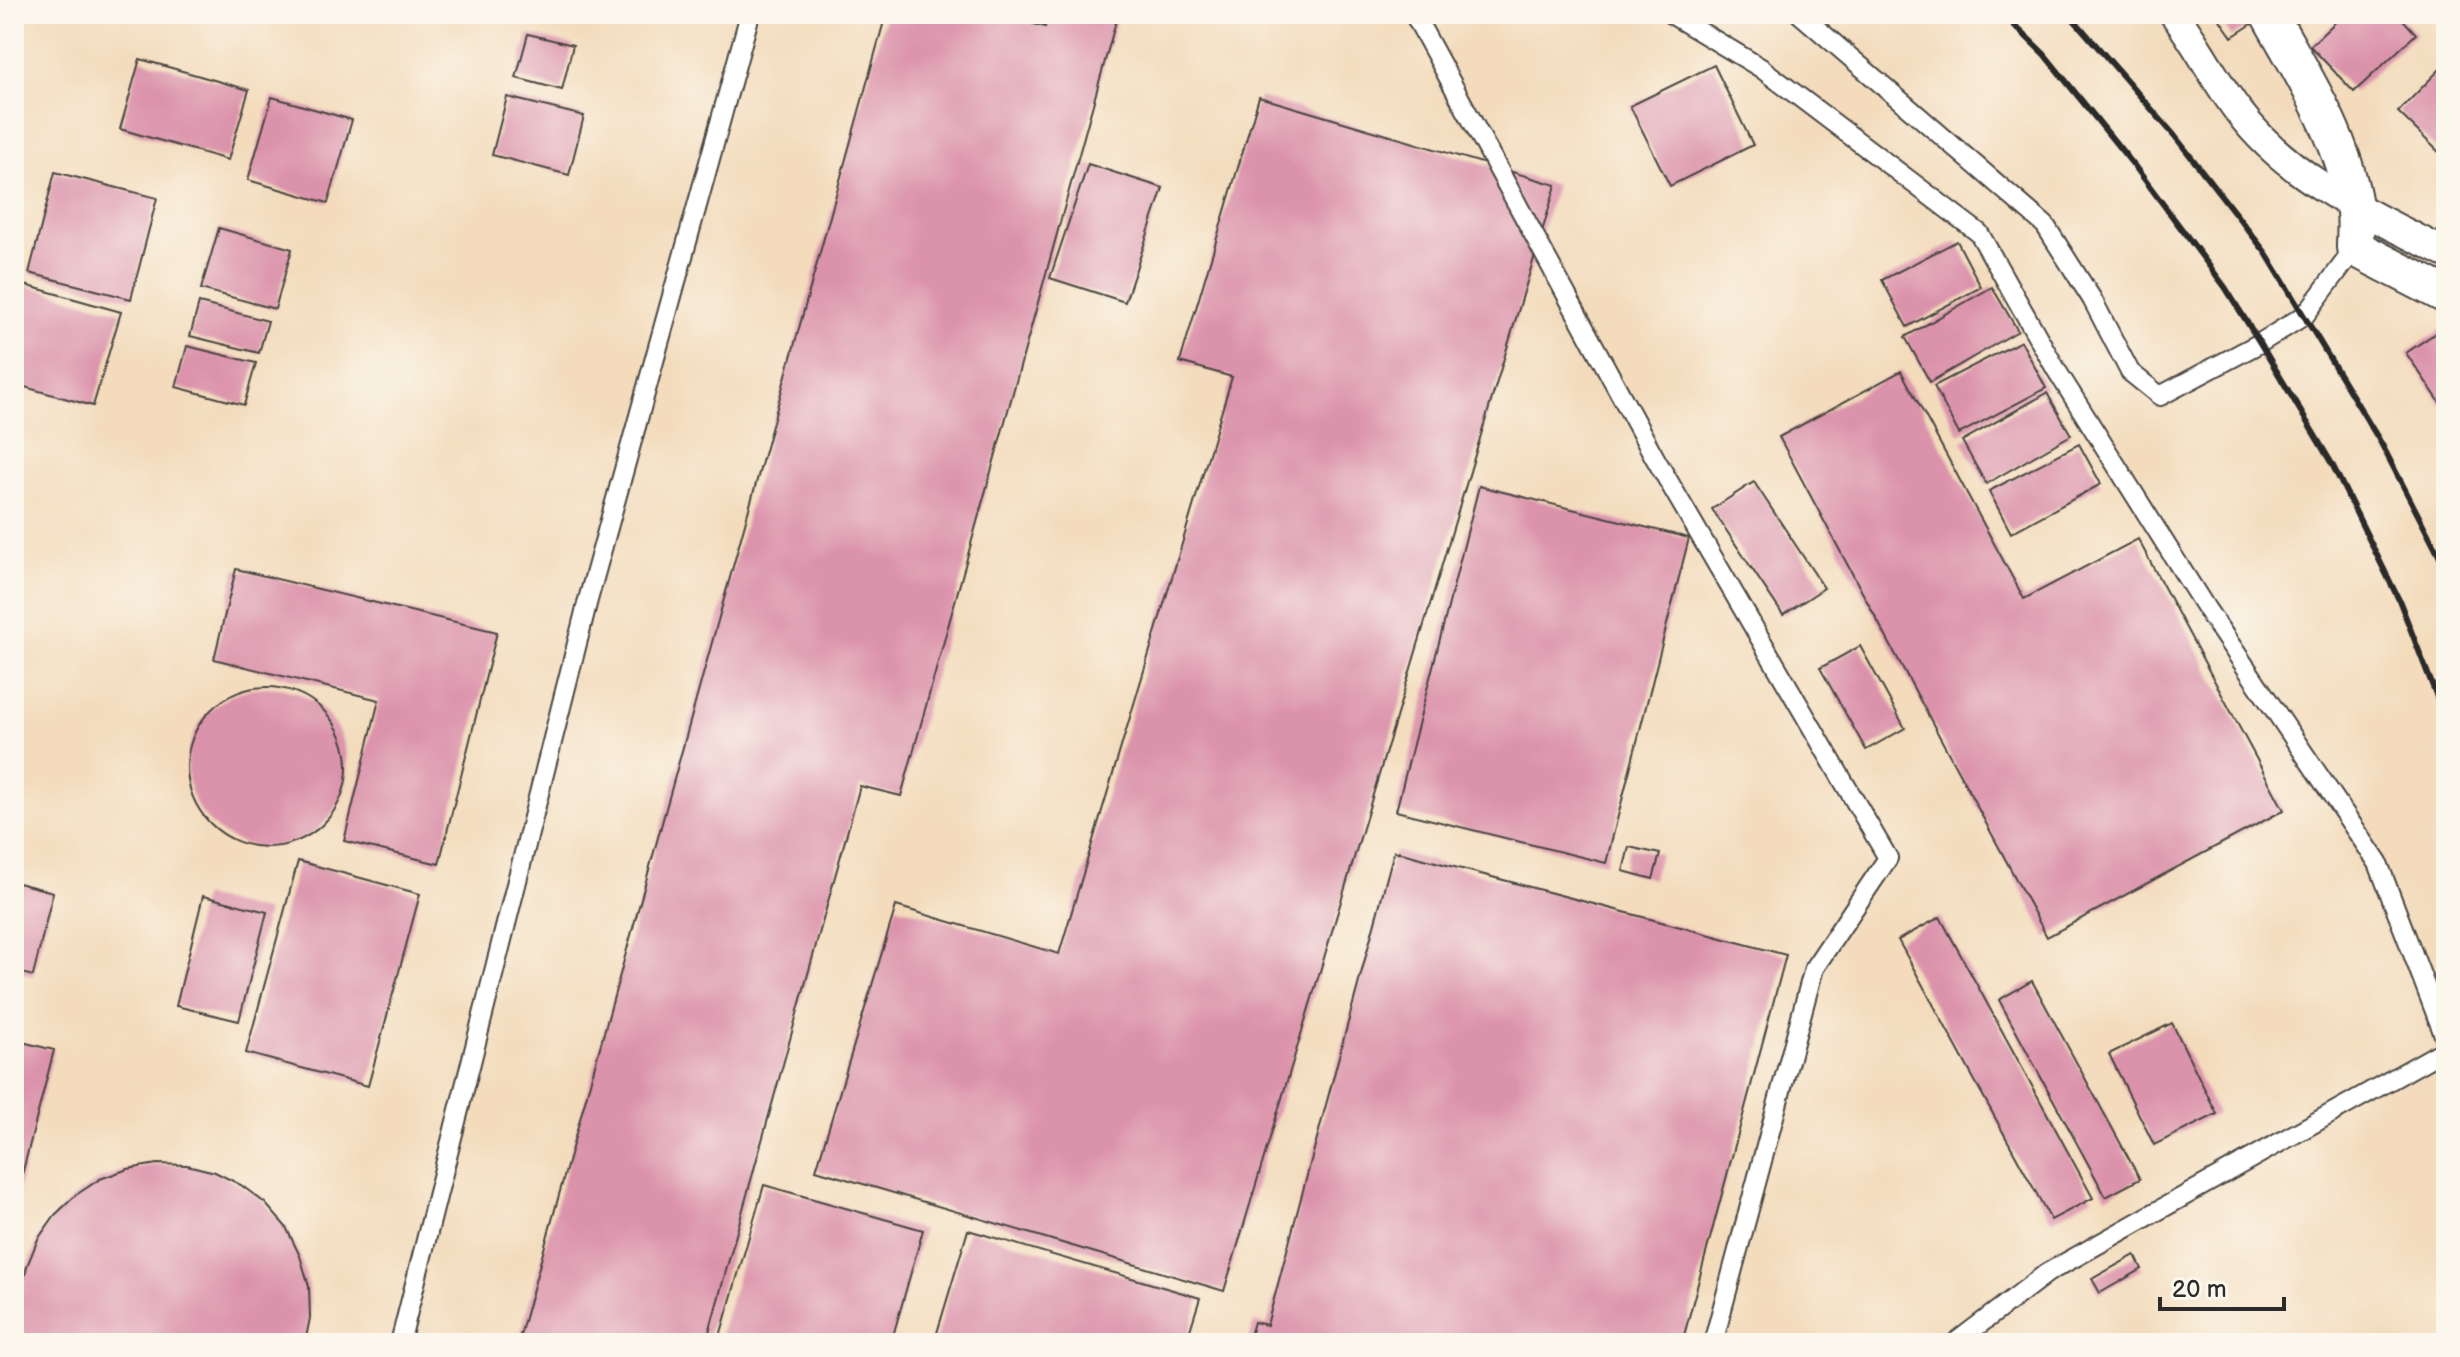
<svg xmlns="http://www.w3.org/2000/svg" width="2460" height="1357" font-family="'Balsamiq Sans',sans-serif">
	<rect width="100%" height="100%" fill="#fbf7ec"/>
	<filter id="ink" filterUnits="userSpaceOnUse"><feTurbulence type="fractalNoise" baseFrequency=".0125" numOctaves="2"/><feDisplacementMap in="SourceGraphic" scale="16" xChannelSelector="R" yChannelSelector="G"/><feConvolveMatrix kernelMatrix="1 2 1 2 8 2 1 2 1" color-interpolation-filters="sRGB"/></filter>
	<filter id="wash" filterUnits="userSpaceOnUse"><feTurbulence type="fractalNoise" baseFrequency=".006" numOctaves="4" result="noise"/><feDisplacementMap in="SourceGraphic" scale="32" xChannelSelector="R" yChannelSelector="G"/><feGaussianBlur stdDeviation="1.8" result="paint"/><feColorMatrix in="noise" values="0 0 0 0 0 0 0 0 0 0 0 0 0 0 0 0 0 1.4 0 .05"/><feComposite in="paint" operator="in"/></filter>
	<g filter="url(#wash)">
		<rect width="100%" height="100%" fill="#f3dbbc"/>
		<g id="blocks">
			<g fill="#db93ab">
				<path d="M 886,14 L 995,14 L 1045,27 L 1048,14 L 1118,14 L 901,796 L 860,786 L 706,1343 L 518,1343 Z"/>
				<path d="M 2216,14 L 2249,14 L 2255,22 L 2232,37 Z"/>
				<path d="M 2344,14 L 2398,14 L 2416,34 L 2354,92 L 2310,46 Z"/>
				<path d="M 528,34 L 573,45 L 562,90 L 516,78 Z"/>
				<path d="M 140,59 L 249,90 L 228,160 L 120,129 Z"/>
				<path d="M 2446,63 L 2446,159 L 2398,112 Z"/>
				<path d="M 1714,65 L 1753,145 L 1670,186 L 1630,106 Z"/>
				<path d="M 272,97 L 352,120 L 328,203 L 248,180 Z"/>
				<path d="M 507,97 L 584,116 L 569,175 L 492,155 Z"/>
				<path d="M 1259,97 L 1556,185 L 1224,1291 L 816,1170 L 896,906 L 1059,954 L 1232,377 L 1180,362 Z"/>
				<path d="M 1088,164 L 1163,188 L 1125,302 L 1050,278 Z"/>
				<path d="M 55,172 L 157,198 L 131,299 L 29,273 Z"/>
				<path d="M 219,228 L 292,249 L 275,309 L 201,289 Z"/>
				<path d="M 1957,241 L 1981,287 L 1907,327 L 1882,280 Z"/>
				<path d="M 14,282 L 121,312 L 93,406 L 14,384 Z"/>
				<path d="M 1992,287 L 2018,331 L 1930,382 L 1905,337 Z"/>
				<path d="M 199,303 L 268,321 L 259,353 L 190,336 Z"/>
				<path d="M 2446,326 L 2446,411 L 2406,353 Z"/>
				<path d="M 2021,341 L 2046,388 L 1959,434 L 1934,386 Z"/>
				<path d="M 187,346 L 256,363 L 244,405 L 176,387 Z"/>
				<path d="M 1901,371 L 2024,599 L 2138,539 L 2284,810 L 2047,937 L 1779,437 Z"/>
				<path d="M 2047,393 L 2071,435 L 1986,484 L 1962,441 Z"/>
				<path d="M 2079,444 L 2101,484 L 2011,533 L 1989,491 Z"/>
				<path d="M 1754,482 L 1824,588 L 1783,615 L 1712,509 Z"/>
				<path d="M 1479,486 L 1689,538 L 1606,863 L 1396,811 Z"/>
				<path d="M 236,569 L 497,632 L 439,864 L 344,841 L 379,700 L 214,659 Z"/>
				<path d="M 1860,646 L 1905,728 L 1866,750 L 1820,668 Z"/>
				<circle cx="267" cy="767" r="80"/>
				<path d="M 1629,847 L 1660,854 L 1653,879 L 1623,871 Z"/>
				<path d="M 1394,851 L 1786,955 L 1682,1343 L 1248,1343 L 1254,1322 L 1267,1325 Z"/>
				<path d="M 298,861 L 420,894 L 368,1086 L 246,1053 Z"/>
				<path d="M 14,882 L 53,892 L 33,976 L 14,971 Z"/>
				<path d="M 203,896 L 267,912 L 239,1021 L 176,1006 Z"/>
				<path d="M 1940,917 L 2093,1198 L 2051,1220 L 1898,940 Z"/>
				<path d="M 2032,981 L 2140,1179 L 2106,1197 L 1999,1000 Z"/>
				<path d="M 2172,1023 L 2217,1114 L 2154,1145 L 2109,1054 Z"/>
				<path d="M 14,1040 L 54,1050 L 15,1202 L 14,1202 Z"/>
				<path d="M 157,1164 L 187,1165 L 215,1172 L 241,1185 L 265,1203 L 286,1227 L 300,1256 L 309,1286 L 310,1318 L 305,1343 L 26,1343 L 21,1325 L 21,1295 L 27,1266 L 38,1239 L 55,1215 L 76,1195 L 100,1179 L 128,1169 Z"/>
				<path d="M 764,1185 L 923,1230 L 891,1343 L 718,1343 Z"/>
				<path d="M 968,1230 L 1200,1298 L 1186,1343 L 934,1343 Z"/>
				<path d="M 2135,1255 L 2142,1269 L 2100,1293 L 2092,1279 Z"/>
			</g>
		</g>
	</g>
	<g filter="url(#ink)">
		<use href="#blocks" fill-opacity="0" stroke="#494541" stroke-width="2"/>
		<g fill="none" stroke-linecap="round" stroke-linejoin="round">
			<defs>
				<g id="service">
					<path d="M 1414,14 L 1655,458 L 1888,858 L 1814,968 L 1713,1343"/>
					<path d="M 1671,14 L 1761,68 L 1979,233 L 2057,371 L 2207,610 L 2378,863 L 2446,1040"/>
					<path d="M 1800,14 L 2045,225 L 2092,299 L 2130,372 L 2160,396 L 2260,343 L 2305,315 L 2355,248"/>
					<path d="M 400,1343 L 588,600 L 750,14"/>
					<path d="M 1955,1343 L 2047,1273 L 2446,1049"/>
				</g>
				<path id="pedestrian" d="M 2174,14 C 2198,45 2215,81 2239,112 C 2289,179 2372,216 2446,253"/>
				<path id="minor" d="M 2269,14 C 2303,75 2342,135 2354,205 C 2357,219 2355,234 2355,248 L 2446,295"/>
			</defs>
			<use href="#service" stroke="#494541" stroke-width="22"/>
			<use href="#pedestrian" stroke="#494541" stroke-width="32"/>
			<use href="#minor" stroke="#494541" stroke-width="40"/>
			<use href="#service" stroke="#fff" stroke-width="18"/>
			<use href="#pedestrian" stroke="#fff" stroke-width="28"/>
			<use href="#minor" stroke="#fff" stroke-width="36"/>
			<g stroke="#2b2b2b" stroke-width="6">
				<path d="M 2003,14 L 2044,54 L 2136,168 L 2225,287 L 2260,343 L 2332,464 L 2399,600 L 2446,720"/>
				<path d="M 2069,14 L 2174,135 L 2266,253 L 2381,443 L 2446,569"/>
			</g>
		</g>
	</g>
	<rect width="2460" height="1357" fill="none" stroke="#fbf7ec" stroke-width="48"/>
	<path d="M2160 1297v12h124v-12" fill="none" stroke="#2b2b2b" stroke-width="4"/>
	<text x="2172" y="1297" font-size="24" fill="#2b2b2b" stroke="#fbf7ec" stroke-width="6" paint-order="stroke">20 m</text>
</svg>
